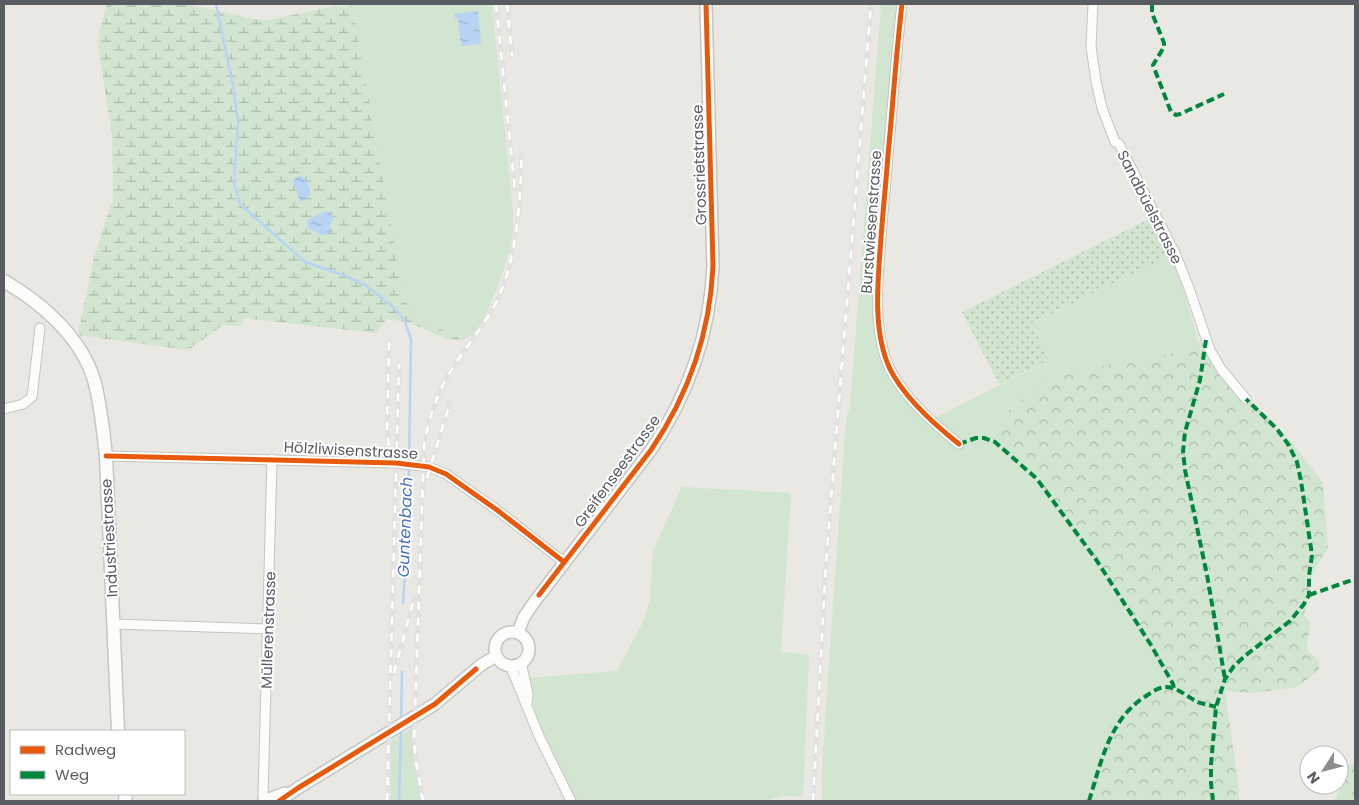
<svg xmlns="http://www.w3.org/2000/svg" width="1359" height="805" font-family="Poppins,sans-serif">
	<defs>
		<pattern id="forest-crowns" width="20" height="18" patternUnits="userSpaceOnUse" patternTransform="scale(1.25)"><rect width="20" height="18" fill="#d1e5d0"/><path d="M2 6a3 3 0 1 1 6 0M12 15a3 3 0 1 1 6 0" fill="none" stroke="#adbdac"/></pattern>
		<pattern id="wetland-marsh" width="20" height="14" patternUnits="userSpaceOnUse" patternTransform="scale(1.25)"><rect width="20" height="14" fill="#d1e5d0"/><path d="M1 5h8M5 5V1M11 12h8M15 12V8" fill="none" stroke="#adbdac"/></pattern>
		<pattern id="garden-dots" width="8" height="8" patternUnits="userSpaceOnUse" patternTransform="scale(1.25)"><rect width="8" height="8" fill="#d1e5d0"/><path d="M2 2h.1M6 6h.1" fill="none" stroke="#adbdac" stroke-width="1.8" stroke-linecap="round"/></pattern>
		<pattern id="water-ripples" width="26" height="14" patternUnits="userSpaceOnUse" patternTransform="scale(1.25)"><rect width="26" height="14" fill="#b7d4f4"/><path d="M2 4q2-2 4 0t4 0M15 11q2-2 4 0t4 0" fill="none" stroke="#98afc9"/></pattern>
	</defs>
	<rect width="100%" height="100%" fill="#e9e8e3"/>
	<g fill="#d1e5d0">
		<path d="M 364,4 L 492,4 L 513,211 L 513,231 L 509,253 L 499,283 L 484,319 L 474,334 L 462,340 L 417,317 L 404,300 L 352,5 Z"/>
		<path d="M 881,4 L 902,4 L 877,295 L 890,369 L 931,420 L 1048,360 L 1031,324 L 1170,255 L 1183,287 L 1199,344 L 995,442 L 1037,479 L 1097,561 L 1151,645 L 1174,689 L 1130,710 L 1118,722 L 1114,720 L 1111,734 L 1089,801 L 822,801 L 822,769 L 827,692 L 846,420 L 850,406 Z"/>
		<path d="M 682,487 L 791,493 L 781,652 L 809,655 L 803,797 L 784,796 L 763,801 L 594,800 L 594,801 L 576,801 L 536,717 L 528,678 L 617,671 L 641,626 L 650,601 L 653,551 Z"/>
		<path d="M 414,727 L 416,761 L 423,801 L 390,801 L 391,741 Z"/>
	</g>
	<g fill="url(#forest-crowns)">
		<path d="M 1206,340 L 1246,399 L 1268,418 L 1291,442 L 1323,483 L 1328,548 L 1313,572 L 1304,616 L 1310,622 L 1307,649 L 1319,661 L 1319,670 L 1297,687 L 1253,693 L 1225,691 L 1238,781 L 1239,801 L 1089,801 L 1111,734 L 1107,731 L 1114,720 L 1118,722 C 1134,705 1148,687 1174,688 L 1151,645 L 1097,561 L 1037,479 L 995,442 L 1003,415 L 1055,374 L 1177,353 Z"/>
		<path d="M 1355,763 L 1355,801 L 1334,801 L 1337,797 L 1342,767 Z"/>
	</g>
	<path fill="url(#wetland-marsh)" d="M 107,4 L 188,4 L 254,19 L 268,20 L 331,7 L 352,5 L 404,300 L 418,317 L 462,340 L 447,339 L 407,322 L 386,319 L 376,333 L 243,318 L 242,326 L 223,325 L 188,350 L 78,335 L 94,258 L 113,198 L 112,136 L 98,45 L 100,30 Z"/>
	<path fill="url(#garden-dots)" d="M 1155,216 L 1175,253 L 1032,323 L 1048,360 L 999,384 L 962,312 Z"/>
	<g fill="url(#water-ripples)">
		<path d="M 478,11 L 481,44 L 461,46 L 458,18 L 455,18 L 454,14 Z"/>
		<path d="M 300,176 L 305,178 L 310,189 L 310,195 L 302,202 L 300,201 L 293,182 L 295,178 Z"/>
		<path d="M 325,211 L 328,211 L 334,218 L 330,225 L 331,230 L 329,234 L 322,235 L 309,229 L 307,225 L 308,220 Z"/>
	</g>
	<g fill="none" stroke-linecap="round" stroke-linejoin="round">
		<g stroke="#b7d4f4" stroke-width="2.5">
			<path d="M 216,4 L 234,91 L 238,122 L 234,183 L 240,204 L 305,262 L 343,275 L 365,285 L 392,306 L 404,319 L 411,339 L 409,462"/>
			<path d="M 403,603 L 408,522 L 409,468"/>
			<path d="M 401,720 L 402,672"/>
			<path d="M 399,801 L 401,728"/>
		</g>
		<defs>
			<g id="minor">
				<path d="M 902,4 C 896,54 893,104 888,155 C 886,183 883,210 881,238 C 878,279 872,331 890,369 C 904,397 935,425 959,444"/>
				<path d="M 1093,4 L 1091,47 L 1096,81 L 1102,108 L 1115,142 L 1119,144 L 1175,253 L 1189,288 L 1210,350 L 1221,369 L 1246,399"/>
				<path d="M 4,409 L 23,404 L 32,397 L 40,328"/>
				<path d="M 106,456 L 396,463 L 429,467 L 446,474 L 497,510 L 564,562"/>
				<path d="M 113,624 L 268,629"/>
				<path d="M 521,662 L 528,694 L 527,703"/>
				<path d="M 510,665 L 539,736 L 571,801"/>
				<path d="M 265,801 L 263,796 L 272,459"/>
			</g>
			<g id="tertiary">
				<circle cx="512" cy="649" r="17"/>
				<path d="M 518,633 L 524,617 L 535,601 L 651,450 C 689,394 710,334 713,266 L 706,4"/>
				<path d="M 264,801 L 285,793"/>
				<path d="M 279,801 L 298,788 L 435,704 L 481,665 L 496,656"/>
			</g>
			<g id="secondary">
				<path d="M 4,281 C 42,303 81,337 94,380 C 101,405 103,430 106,456 L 118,731"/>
				<path d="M 125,801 L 126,794"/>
			</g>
		</defs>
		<use href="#minor" stroke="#c5c5c4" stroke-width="11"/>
		<use href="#tertiary" stroke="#c5c5c4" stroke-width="14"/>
		<use href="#secondary" stroke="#c6c6c5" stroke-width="15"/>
		<use href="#minor" stroke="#fcfcfb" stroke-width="9"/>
		<use href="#tertiary" stroke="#fcfcfb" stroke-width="11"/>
		<use href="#secondary" stroke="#fcfcfb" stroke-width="12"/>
		<defs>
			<g id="rail">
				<path d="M 496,4 L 515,190"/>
				<path d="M 507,4 L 512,56"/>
				<path d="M 389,342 L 387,429 L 391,466"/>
				<path d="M 427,478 L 450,403"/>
				<path d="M 394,673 L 414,598"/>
				<path d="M 387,801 L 399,364"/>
				<path d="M 423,801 L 416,761 L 414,741 L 424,446 C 428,420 436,396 449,374 C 462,352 479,332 492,310 C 510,278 515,243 519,207 C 520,189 522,171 521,153"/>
				<path d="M 813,801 L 826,562 L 871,4"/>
			</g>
		</defs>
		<use href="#rail" stroke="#e1e2e1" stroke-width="4.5"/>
		<use href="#rail" stroke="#fff" stroke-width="2.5" stroke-dasharray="8" stroke-linecap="butt"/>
		<g stroke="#00873e" stroke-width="4" stroke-dasharray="8 4" stroke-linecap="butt">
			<path d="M 1152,4 L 1152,13 L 1164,43 L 1164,47 L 1153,65 L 1171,112 L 1176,115 L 1180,114 L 1224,94"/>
			<path d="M 1206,340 L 1200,380 L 1185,432 L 1183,451 L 1185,470 L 1207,575 L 1225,679"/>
			<path d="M 959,444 L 976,438 L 984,438 L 995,442 L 1037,479 L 1097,561 L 1151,645 L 1173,684 L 1174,689"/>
			<path d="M 1309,595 L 1355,579"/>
			<path d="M 1089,801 C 1101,763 1109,719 1146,696 C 1152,692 1159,687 1166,687 C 1177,687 1188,697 1197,702 C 1203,704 1210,705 1216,707"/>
			<path d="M 1213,801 L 1211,783 L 1211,765 L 1216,707 L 1225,679 L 1234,666 L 1246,655 L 1290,621 L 1304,604 L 1309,595 L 1309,576 L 1312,555 L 1301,481 L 1297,462 L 1288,444 L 1277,429 L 1246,399"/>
		</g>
		<defs>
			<g id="cycleway">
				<path d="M 902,4 C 896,54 893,104 888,155 C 886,183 883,210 881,238 C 878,279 872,331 890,369 C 904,397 935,425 959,444"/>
				<path d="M 106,456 L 396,463 L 429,467 L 446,474 L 497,510 L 564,562"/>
				<path d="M 539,595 L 651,450 C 689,394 710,334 713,266 L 706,4"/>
				<path d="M 279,801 L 298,788 L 435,704 L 476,669"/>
			</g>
		</defs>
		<use href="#cycleway" stroke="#fff" stroke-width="8"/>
		<use href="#cycleway" stroke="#e8590c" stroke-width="5"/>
	</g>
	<g text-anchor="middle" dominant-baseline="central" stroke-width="4" stroke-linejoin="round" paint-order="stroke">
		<g font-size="15" fill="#595c61" stroke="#fff">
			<text transform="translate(699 165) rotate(-92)">Grossrietstrasse</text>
			<text transform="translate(1150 207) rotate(63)">Sandbüelstrasse</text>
			<text transform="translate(871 222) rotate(-86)">Burstwiesenstrasse</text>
			<text transform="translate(351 450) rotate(3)">Hölzliwisenstrasse</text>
			<text transform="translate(617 471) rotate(-54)">Greifenseestrasse</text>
			<text transform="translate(109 538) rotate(-93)">Industriestrasse</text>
			<text transform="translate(268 630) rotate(-88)">Müllerenstrasse</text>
		</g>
		<g font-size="16" font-style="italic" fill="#4673bd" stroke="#fff">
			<text transform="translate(405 527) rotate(-88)">Guntenbach</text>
		</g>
	</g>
	<rect width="1359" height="805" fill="none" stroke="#595c61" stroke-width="10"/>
	<rect x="10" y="730" width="175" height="65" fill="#ffffff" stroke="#bdbec0"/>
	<rect x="20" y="746" width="25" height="8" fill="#e8590c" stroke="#bdbec0"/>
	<text x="55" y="755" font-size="15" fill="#595c61">Radweg</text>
	<rect x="20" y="771" width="25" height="8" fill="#00873e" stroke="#bdbec0"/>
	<text x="55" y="780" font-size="15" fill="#595c61">Weg</text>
	<g transform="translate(1324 770) rotate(234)"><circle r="24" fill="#ffffff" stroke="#bdbec0"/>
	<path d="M0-4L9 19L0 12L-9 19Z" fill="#8b8d8e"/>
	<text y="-8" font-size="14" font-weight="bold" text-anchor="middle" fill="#595c61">N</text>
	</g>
</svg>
